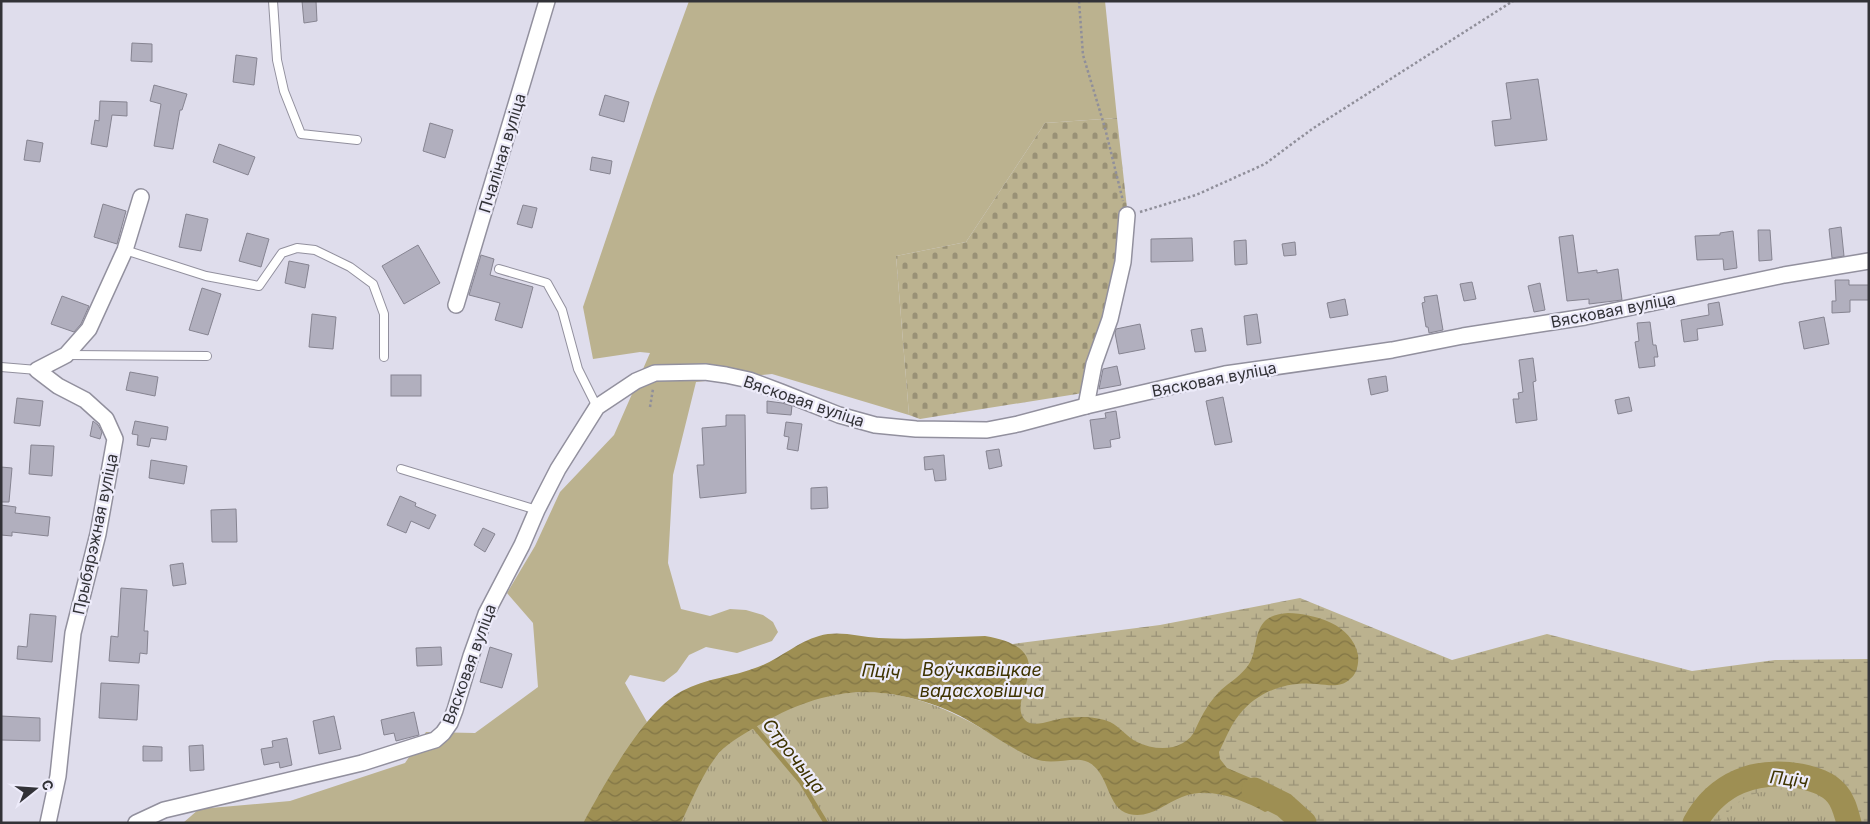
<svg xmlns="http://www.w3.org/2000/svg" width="1870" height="824" font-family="Inter,sans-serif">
	<defs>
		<pattern id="wetland-marsh" width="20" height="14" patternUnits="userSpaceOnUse" patternTransform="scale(1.25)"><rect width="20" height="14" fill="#bbb28f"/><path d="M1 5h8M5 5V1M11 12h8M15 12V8" fill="none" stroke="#999176"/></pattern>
		<pattern id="cemetery-stones" width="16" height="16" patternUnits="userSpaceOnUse" patternTransform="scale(1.25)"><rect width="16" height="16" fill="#bbb28f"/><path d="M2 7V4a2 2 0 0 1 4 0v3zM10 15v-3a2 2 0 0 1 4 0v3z" fill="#999176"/></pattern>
		<pattern id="park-tufts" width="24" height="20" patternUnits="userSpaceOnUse" patternTransform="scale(1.25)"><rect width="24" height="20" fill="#bbb28f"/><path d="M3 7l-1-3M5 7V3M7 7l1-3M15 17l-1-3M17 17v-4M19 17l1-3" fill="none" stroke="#999176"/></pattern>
		<pattern id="water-waves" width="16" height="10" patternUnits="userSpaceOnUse" patternTransform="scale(1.25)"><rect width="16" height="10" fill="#9e8f53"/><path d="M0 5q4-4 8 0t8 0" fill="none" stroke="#817546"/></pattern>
	</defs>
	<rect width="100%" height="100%" fill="#dfddec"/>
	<path fill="#bbb28f" d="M 689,1 L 1105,1 L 1117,118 L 1045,123 L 966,242 L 896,256 L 909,415 L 772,374 L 696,382 L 673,475 L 668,563 L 681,609 L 710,616 L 730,609 L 746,610 L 763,615 L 773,622 L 778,632 L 772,641 L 737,653 L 706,647 L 689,655 L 677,672 L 664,682 L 630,675 L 625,683 L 647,722 L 622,758 L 583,823 L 183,823 L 199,809 L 290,801 L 405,763 L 426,732 L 475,733 L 538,687 L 533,623 L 507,593 L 535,546 L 560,492 L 614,435 L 650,353 L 640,352 L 593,359 L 583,307 L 654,97 Z"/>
	<path fill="url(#wetland-marsh)" d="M 1300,598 L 1452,660 L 1547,634 L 1692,671 L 1775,660 L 1869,659 L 1869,823 L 681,823 L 993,735 L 1013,644 L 1160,625 Z"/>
	<path fill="url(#cemetery-stones)" d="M 1117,118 L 1128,217 L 1083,393 L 920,419 L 909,415 L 896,256 L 966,242 L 1045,123 Z"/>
	<g fill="url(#park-tufts)">
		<path d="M 862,692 C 911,692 950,709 991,734 C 1005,742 1019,753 1034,759 C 1054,767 1071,755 1087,762 C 1101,767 1106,783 1111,795 L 1157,811 C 1165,805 1174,799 1184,796 C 1216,787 1256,802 1281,823 L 681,823 C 692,798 702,772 720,752 C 739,731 790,706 817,698 C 831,694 847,693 862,692 Z"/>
		<path d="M 1786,789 C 1800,789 1825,790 1833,804 C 1836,809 1837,817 1839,823 L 1718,823 C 1741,797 1751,791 1786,789 Z"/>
	</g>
	<path fill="url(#water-waves)" d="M 1288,613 C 1315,614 1352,624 1358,655 C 1359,663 1357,674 1350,679 C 1341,688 1329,685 1317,684 C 1287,681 1258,691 1239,715 C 1230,726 1225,740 1219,752 L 1220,759 L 1227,768 L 1284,792 L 1284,805 L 1265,812 C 1240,799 1210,786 1182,797 C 1164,804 1150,819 1129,814 C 1106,808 1110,773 1088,762 C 1073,755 1053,767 1033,758 C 1001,744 973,719 940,707 C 873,682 821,689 759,725 C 746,733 730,741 719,753 C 702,774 693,798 681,823 L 583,823 C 605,784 643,712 682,691 C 706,678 733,677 758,667 C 780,659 797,642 819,636 C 839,630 859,637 879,638 C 914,640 950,637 985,636 C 1068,650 1004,698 1025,720 C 1033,729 1054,719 1065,718 C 1072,717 1080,717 1087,717 C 1095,718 1103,719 1110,722 C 1120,727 1127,737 1137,742 C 1157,752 1187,751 1196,728 C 1203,713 1209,702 1221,690 C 1230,682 1242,675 1249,664 C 1257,652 1254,633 1264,622 C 1270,615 1280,614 1288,613 Z"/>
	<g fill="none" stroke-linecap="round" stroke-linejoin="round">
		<path stroke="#9e8f53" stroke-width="4.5" d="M 752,724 L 801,782 L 826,823"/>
		<g stroke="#9e8f53" stroke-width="25">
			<path d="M 1254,790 L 1284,805 L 1304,823"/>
			<path d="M 1695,823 C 1717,783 1756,768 1800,776 C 1814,779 1828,783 1837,794 C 1844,802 1846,813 1849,823"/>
		</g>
	</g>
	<g fill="#b1afbe" stroke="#868491">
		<path d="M 302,1 L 316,1 L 317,21 L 304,23 Z"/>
		<path d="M 132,43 L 152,44 L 152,62 L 131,61 Z"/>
		<path d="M 236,55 L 257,58 L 254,85 L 233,82 Z"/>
		<path d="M 1538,79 L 1547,140 L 1495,146 L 1492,121 L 1511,119 L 1506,83 Z"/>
		<path d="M 154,85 L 187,94 L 182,110 L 180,110 L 173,149 L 154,146 L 161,104 L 150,101 Z"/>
		<path d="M 605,95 L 629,102 L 624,122 L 599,115 Z"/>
		<path d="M 100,101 L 127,102 L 127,116 L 112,115 L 107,147 L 91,144 L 95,120 L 99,121 Z"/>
		<path d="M 430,123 L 453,130 L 445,158 L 423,151 Z"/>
		<path d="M 27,140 L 43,143 L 40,162 L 24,160 Z"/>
		<path d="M 219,144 L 255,157 L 248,175 L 213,162 Z"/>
		<path d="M 592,157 L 612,161 L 610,174 L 590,170 Z"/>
		<path d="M 103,204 L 126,211 L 117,244 L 94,237 Z"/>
		<path d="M 523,205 L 537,208 L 532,228 L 517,224 Z"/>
		<path d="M 186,214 L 208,219 L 201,251 L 179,247 Z"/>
		<path d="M 1841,227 L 1844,256 L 1832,258 L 1829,229 Z"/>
		<path d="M 1758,230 L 1770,230 L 1772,260 L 1759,261 Z"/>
		<path d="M 1733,231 L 1737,268 L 1724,270 L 1723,259 L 1697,260 L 1695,236 L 1720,235 L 1720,233 Z"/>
		<path d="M 247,233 L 269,239 L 261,267 L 239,261 Z"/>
		<path d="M 1573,235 L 1578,273 L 1597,270 L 1597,273 L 1618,269 L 1622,300 L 1589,304 L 1589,299 L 1567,301 L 1559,237 Z"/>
		<path d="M 1192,238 L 1193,261 L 1151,262 L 1151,239 Z"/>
		<path d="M 1246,240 L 1247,264 L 1235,265 L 1234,241 Z"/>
		<path d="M 1295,242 L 1296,255 L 1284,256 L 1282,244 Z"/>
		<path d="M 418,245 L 440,283 L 404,304 L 382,266 Z"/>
		<path d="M 481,255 L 494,259 L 490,275 L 533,287 L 522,328 L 495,320 L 500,303 L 469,295 Z"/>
		<path d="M 289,261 L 309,265 L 305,288 L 285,283 Z"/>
		<path d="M 1835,280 L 1849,280 L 1849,285 L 1869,285 L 1869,300 L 1850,300 L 1850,312 L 1832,313 L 1832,301 L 1836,301 Z"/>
		<path d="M 1472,282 L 1476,299 L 1464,301 L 1460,284 Z"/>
		<path d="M 1540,283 L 1545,310 L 1534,312 L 1528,286 Z"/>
		<path d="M 202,288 L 221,294 L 208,335 L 189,330 Z"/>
		<path d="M 1437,295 L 1443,330 L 1429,333 L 1428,327 L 1426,327 L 1422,303 L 1425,302 L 1424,297 Z"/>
		<path d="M 62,296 L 89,306 L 81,324 L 74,332 L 51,324 Z"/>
		<path d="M 1345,299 L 1348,315 L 1330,318 L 1327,303 Z"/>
		<path d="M 1719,302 L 1723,325 L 1697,329 L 1698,340 L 1684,342 L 1681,320 L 1709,315 L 1708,304 Z"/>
		<path d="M 312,314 L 336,317 L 333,349 L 309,347 Z"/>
		<path d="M 1257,314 L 1261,343 L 1247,345 L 1244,316 Z"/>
		<path d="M 1824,317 L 1829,344 L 1804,349 L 1799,322 Z"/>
		<path d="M 1650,322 L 1653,345 L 1656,345 L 1658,357 L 1654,357 L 1655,366 L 1639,368 L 1635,342 L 1639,341 L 1637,323 Z"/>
		<path d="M 1140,324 L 1145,349 L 1119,354 L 1115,333 L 1116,329 Z"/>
		<path d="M 1202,328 L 1206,351 L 1195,352 L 1191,330 Z"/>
		<path d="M 1533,358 L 1536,381 L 1533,382 L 1537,420 L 1516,423 L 1513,399 L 1519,399 L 1518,393 L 1523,392 L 1519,360 Z"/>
		<path d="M 1117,366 L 1121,385 L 1099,389 L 1103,369 Z"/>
		<path d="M 130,372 L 158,377 L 155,396 L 126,390 Z"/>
		<rect x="391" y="375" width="30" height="21"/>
		<path d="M 1386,376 L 1388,391 L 1371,395 L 1368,379 Z"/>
		<path d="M 1223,397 L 1232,442 L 1215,445 L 1206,401 Z"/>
		<path d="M 1629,397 L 1632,411 L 1618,414 L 1615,400 Z"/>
		<path d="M 17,398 L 43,401 L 40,426 L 14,423 Z"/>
		<path d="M 767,401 L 782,403 L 792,406 L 791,415 L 767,413 Z"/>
		<path d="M 1116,411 L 1120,438 L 1110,440 L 1111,447 L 1094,449 L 1090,420 L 1106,418 L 1105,413 Z"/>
		<path d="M 726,415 L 745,415 L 746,493 L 700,498 L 697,465 L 704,465 L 702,428 L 726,426 Z"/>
		<path d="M 93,421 L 98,425 L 102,432 L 100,439 L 90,436 Z"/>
		<path d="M 135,421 L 168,427 L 166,440 L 151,438 L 149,447 L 137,445 L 138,435 L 132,434 Z"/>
		<path d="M 786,422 L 802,424 L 798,451 L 787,449 L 789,437 L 784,436 Z"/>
		<path d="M 31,445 L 54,446 L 52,476 L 29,474 Z"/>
		<path d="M 999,449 L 1002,466 L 989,469 L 986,451 Z"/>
		<path d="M 944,455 L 946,480 L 935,481 L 933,469 L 925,470 L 924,457 Z"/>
		<path d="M 151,460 L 187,466 L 184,484 L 149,478 Z"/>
		<path d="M 1,467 L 12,468 L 9,502 L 1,502 Z"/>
		<path d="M 827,487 L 828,508 L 811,509 L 811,488 Z"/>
		<path d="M 400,496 L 416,503 L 415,506 L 436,515 L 429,529 L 411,521 L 406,533 L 387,525 Z"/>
		<path d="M 1,505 L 16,507 L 15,513 L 50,517 L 48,536 L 12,532 L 12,536 L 1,535 Z"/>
		<path d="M 236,509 L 237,542 L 212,542 L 211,510 Z"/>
		<path d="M 483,528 L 495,534 L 485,552 L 474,545 Z"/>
		<path d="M 183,563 L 186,584 L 173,586 L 170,565 Z"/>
		<path d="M 121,588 L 147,590 L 144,631 L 148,631 L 147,654 L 140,653 L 139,663 L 109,661 L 111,636 L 118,637 Z"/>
		<path d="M 30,614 L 56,616 L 52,662 L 17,659 L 18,646 L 27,647 Z"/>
		<path d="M 441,647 L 442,665 L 417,666 L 416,648 Z"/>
		<path d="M 490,647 L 512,654 L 502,688 L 480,682 Z"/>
		<path d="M 101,683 L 139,685 L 137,720 L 99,718 Z"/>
		<path d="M 414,712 L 419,735 L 396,741 L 394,733 L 384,735 L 381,720 Z"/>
		<path d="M 1,716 L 40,718 L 40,741 L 1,740 Z"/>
		<path d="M 334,716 L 341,749 L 319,754 L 313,721 Z"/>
		<path d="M 287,738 L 292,765 L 280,768 L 279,762 L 264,765 L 261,749 L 273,747 L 272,741 Z"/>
		<path d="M 203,745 L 204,770 L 190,771 L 189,746 Z"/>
		<path d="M 143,746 L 162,747 L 162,761 L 143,761 Z"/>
	</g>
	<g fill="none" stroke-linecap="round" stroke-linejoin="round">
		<defs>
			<g id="lane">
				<path d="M 273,1 L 277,60 L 284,91 L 301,134 L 357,140"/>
				<path d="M 125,250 L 206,276 L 259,286 L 282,253 L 297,248 L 315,250 L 350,267 L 373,284 L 384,314 L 384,357"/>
				<path d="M 499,269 L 547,283 L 562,310 L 578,369 L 597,407"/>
				<path d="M 68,355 L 207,356"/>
				<path d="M 1,367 L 37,370"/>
				<path d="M 401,469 L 537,510"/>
			</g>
			<g id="street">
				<path d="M 456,305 L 547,1"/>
				<path d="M 1086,406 L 1094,364 L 1110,319 L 1123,262 L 1127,215"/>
				<path d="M 48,823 L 58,776 L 73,633 L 98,534 L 115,439 L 106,419 L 85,400 L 58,386 L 37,370 L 66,355 L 89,329 L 125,250 L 141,197"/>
				<path d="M 136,823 L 164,810 L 362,763 L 425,743 L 435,740 L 443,733 L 450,723 L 455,710 L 471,656 L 486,614 L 522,545 L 537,510 L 558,469 L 597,407 L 636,381 L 655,373 L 705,372 L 726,375 L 749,380 L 781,392 L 839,415 L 875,425 L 916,429 L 987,430 L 1018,424 L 1086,406 L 1225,374 L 1392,350 L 1463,336 L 1585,317 L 1784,275 L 1869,261"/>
			</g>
		</defs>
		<use href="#lane" stroke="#92909e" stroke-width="10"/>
		<use href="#street" stroke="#92909e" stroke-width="18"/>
		<g stroke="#908f9a" stroke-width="2.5" stroke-dasharray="2.5 2.5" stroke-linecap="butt">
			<path d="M 1079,1 L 1083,55 L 1105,128 L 1123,201"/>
			<path d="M 1140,212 L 1196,195 L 1265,164 L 1312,129 L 1513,1"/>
			<path d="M 650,407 L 653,389"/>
		</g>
		<use href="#lane" stroke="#fff" stroke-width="8"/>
		<use href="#street" stroke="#fff" stroke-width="15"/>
	</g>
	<g text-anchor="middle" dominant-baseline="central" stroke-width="4.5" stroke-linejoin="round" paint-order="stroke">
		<g font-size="16" fill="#323237" stroke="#edebfa">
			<text transform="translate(502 153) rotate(-73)">Пчаліная вуліца</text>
			<text transform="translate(1613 310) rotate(-11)">Вясковая вуліца</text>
			<text transform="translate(1214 379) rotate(-11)">Вясковая вуліца</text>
			<text transform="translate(804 401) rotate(19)">Вясковая вуліца</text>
			<text transform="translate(95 534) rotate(-78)">Прыбярэжная вуліца</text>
			<text transform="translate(469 664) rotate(-70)">Вясковая вуліца</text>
		</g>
		<g font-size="18" font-style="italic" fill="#3e3300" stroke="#edebfa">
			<text x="982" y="669">Воўчкавіцкае<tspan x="982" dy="21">вадасховішча</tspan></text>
			<text transform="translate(881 671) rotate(4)">Пціч</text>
			<text transform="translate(794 756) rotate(52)">Строчыца</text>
			<text transform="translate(1789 779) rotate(7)">Пціч</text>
		</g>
	</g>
	<rect width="1870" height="824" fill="none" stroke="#323237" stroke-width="5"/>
	<g transform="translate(35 789) rotate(73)" stroke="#edebfa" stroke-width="4" paint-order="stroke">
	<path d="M0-4L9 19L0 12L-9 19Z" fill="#323237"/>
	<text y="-8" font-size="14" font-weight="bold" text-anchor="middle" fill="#323237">С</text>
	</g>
</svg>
